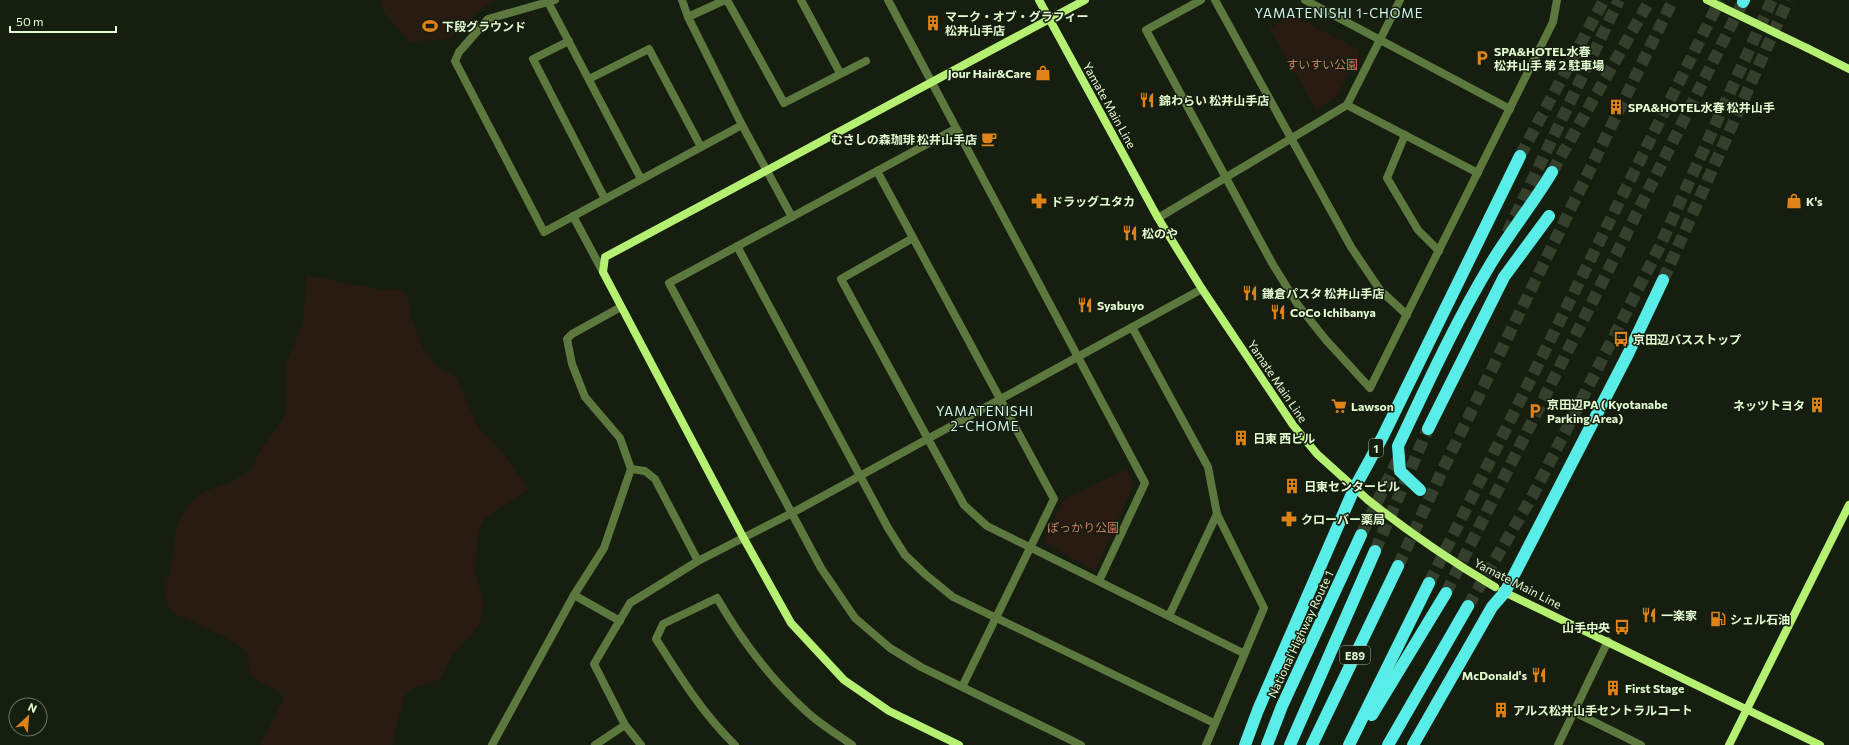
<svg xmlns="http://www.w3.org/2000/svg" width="1849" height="745" font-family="Commissioner,'Noto Sans JP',sans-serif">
	<rect width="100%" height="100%" fill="#151e0f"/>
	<g fill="#271b12">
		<path d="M 380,0 L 498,0 L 485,6 L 450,39 L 410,42 L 384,13 Z"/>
		<path d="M 1292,15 L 1360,50 L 1338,96 L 1316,110 L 1269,28 Z"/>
		<path d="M 306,275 L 381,290 L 402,289 L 408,297 L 411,318 L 424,349 L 438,367 L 456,377 L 479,428 L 504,453 L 529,489 L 485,519 L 479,530 L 475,571 L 484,603 L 480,624 L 450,659 L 440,679 L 410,690 L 404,698 L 392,745 L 260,745 L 284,698 C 273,684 261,687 249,674 L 248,652 L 229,639 L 171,612 L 163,592 L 170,571 L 177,525 L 187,506 L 203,492 L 233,481 L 251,469 L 262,447 L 282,420 L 286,410 L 286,362 L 303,323 Z"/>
		<path d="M 1126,469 L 1134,485 L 1095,571 L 1043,542 L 1064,499 Z"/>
	</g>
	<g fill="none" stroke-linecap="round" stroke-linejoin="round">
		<g stroke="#343f2c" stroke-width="12" stroke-dasharray="12 6" stroke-linecap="butt">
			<path d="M 1520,156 L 1604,0"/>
			<path d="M 1552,172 L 1650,0"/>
			<path d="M 1507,233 L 1619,0"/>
			<path d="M 1663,280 L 1788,0"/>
			<path d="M 1361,535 L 1401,453"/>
			<path d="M 1375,551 L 1428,429"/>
			<path d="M 1398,566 L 1443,469 L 1673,0"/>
			<path d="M 1429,583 L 1720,0"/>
			<path d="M 1446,593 L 1743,2"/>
			<path d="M 1468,606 L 1533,495 L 1660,246 L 1772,0"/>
		</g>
		<g stroke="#5d783e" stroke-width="8">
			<path d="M 555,0 L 488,19 L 459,52 L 455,61 L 544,232 L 742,125"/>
			<path d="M 682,0 L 688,17"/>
			<path d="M 725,0 L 688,17 L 742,125 L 792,217"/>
			<path d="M 727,0 L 784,103 L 866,61"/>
			<path d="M 801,0 L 840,73"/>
			<path d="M 888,0 L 1145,483 L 1099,581"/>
			<path d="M 1201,0 L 1146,30 L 1272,263 L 1298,305 L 1326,340 L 1370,388 L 1553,22 L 1557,0"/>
			<path d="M 1215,0 L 1351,247 L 1380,290 L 1407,315"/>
			<path d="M 1305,0 L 1510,109"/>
			<path d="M 548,2 L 641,179"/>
			<path d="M 569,41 L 533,59 L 605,199"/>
			<path d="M 589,79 L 649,49 L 701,147"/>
			<path d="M 1347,105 L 1478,173"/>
			<path d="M 955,129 L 669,283 L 821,568 L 855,618 L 890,648 L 921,667 L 1081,745"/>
			<path d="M 1405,135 L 1387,178 L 1418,230 L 1439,251"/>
			<path d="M 877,171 L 1054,499 L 962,687"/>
			<path d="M 573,216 L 603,272"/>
			<path d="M 1158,218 L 1347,105 L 1400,0"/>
			<path d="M 913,238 L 841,279 L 964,505 L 987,526 L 1243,653"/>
			<path d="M 737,246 L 888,528 L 905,555 L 926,575 L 953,597 L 1214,723"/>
			<path d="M 1132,327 L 1208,467 L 1217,514 L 1264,608 L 1206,745"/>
			<path d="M 631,469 L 645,471 L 655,479 L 698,561"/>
			<path d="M 574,595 L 620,621"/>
			<path d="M 1169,616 L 1217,514"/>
			<path d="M 1574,712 L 1641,745"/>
			<path d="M 492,745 L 574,595 L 604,548 L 631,469 L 620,438 L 585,397 L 572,364 L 567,339 L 572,334 L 621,307"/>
			<path d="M 595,745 L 625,725"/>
			<path d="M 641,745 L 625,725 L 594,664 L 630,603 L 698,561 L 792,513 L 1202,289"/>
			<path d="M 735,745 C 703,714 680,677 656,639 L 663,624 L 717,598 C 742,641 770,679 807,712 C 821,725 837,734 852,745"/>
			<path d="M 1558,745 L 1608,641"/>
		</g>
		<g stroke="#b5f072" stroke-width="8">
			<path d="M 1039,0 L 1158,218 L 1202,289 L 1293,425 L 1317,454 L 1368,500"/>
			<path d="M 1807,48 L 1849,69"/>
			<path d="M 1502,591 L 1820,745"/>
			<path d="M 959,745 L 889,711 L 844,680 L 791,623 L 743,537 L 603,272 L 605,257 L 1085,0"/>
			<path d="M 1729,745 L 1849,505"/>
		</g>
		<g stroke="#59ede7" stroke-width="12">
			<path d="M 1743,2 L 1744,0"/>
			<path d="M 1428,429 L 1504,277 L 1549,216"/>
			<path d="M 1420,490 L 1400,471 L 1398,446 C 1427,385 1455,323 1490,265 C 1509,233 1533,204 1552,172"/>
			<path d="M 1372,715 L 1446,593"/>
			<path d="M 1245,745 L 1258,710 L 1354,489 L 1383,436 L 1520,156"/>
			<path d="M 1267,745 L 1282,706 L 1361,535"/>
			<path d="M 1290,745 L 1375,551"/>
			<path d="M 1312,745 L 1398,566"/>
			<path d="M 1349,745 L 1429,583"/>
			<path d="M 1388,745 L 1468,606"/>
			<path d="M 1413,745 L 1492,607 L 1505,592 L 1515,573 L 1628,354 L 1663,280"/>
		</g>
		<g stroke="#b5f072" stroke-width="8">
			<path d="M 1707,0 L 1807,48"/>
			<path d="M 1368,500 C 1410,533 1449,560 1495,587"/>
		</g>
	</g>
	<defs>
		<symbol id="building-bare" viewBox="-9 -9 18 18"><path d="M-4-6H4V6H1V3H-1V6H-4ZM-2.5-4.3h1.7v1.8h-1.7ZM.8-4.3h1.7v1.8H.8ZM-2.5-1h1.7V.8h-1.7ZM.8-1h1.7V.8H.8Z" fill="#df8318" stroke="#151e0f" stroke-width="2.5" paint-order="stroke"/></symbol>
		<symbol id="stadium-bare" viewBox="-9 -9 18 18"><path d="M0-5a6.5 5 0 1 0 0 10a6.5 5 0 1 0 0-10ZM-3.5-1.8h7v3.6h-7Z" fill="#df8318" stroke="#151e0f" stroke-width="2.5" paint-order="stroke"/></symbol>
		<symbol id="parking-bare" viewBox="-9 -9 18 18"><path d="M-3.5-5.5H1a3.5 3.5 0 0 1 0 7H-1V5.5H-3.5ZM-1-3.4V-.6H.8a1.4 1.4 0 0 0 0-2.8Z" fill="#df8318" stroke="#151e0f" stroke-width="2.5" paint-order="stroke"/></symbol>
		<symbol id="shop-bare" viewBox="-9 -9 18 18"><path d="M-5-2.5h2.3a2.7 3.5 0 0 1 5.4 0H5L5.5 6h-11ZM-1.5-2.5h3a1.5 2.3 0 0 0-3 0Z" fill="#df8318" stroke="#151e0f" stroke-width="2.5" paint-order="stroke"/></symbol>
		<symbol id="restaurant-bare" viewBox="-9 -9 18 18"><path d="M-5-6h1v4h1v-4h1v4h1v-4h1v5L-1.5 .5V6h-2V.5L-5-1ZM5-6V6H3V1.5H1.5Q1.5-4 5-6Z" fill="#df8318" stroke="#151e0f" stroke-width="2.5" paint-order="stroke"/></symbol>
		<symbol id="cafe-bare" viewBox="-9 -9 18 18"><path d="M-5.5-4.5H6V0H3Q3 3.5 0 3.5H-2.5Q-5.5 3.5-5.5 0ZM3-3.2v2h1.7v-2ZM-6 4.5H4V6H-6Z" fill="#df8318" stroke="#151e0f" stroke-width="2.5" paint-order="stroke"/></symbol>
		<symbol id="pharmacy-bare" viewBox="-9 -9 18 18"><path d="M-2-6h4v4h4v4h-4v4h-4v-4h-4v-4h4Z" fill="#df8318" stroke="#151e0f" stroke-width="2.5" paint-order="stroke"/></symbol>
		<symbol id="bus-bare" viewBox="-9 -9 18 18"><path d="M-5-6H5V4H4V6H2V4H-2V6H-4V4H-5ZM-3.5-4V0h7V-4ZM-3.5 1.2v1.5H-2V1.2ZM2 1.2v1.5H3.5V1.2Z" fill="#df8318" stroke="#151e0f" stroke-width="2.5" paint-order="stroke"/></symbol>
		<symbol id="supermarket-bare" viewBox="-9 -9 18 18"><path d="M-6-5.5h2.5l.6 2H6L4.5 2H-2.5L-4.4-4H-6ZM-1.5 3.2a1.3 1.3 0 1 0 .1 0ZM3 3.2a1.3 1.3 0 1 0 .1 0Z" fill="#df8318" stroke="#151e0f" stroke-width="2.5" paint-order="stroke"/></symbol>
		<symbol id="fuel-bare" viewBox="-9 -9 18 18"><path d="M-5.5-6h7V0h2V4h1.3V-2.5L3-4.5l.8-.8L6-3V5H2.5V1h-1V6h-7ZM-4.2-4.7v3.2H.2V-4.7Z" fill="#df8318" stroke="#151e0f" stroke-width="2.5" paint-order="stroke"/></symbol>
	</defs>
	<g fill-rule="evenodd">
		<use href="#building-bare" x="922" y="12" width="22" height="22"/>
		<use href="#stadium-bare" x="419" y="15" width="22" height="22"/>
		<use href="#parking-bare" x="1471" y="47" width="22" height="22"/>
		<use href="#shop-bare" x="1032" y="62" width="22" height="22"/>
		<use href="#restaurant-bare" x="1136" y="89" width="22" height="22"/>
		<use href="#building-bare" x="1605" y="96" width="22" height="22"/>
		<use href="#cafe-bare" x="978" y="128" width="22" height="22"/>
		<use href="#pharmacy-bare" x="1028" y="190" width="22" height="22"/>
		<use href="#shop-bare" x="1783" y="190" width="22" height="22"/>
		<use href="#restaurant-bare" x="1119" y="222" width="22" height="22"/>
		<use href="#restaurant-bare" x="1239" y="282" width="22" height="22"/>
		<use href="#restaurant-bare" x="1074" y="294" width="22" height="22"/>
		<use href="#restaurant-bare" x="1267" y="301" width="22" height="22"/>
		<use href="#bus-bare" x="1610" y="328" width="22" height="22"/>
		<use href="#building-bare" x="1806" y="394" width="22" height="22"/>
		<use href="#supermarket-bare" x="1328" y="395" width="22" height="22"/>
		<use href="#parking-bare" x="1524" y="400" width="22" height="22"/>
		<use href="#building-bare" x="1230" y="427" width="22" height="22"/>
		<use href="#building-bare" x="1281" y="475" width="22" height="22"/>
		<use href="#pharmacy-bare" x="1278" y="508" width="22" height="22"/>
		<use href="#restaurant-bare" x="1638" y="604" width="22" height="22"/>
		<use href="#fuel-bare" x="1707" y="608" width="22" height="22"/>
		<use href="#bus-bare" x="1611" y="616" width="22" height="22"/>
		<use href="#restaurant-bare" x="1528" y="664" width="22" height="22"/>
		<use href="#building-bare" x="1602" y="677" width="22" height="22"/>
		<use href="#building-bare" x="1490" y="699" width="22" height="22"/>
	</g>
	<g text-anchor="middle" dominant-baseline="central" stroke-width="3" stroke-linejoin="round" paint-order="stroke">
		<g fill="#151e0f" stroke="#a5b897" stroke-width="1">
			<rect x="1369" y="439" width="14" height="18" rx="3"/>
			<rect x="1340" y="646" width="30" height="18" rx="3"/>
		</g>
		<g font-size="11" font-weight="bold" fill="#e3fad1">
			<text x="1376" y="448">1</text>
			<text x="1355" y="655">E89</text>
		</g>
		<g font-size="12" font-weight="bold" fill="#e3fad1" stroke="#151e0f" text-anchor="start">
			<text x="945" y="16">マーク・オブ・グラフィー<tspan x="945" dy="14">松井山手店</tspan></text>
			<text x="442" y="26">下段グラウンド</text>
			<text x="1494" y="51">SPA&amp;HOTEL水春<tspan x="1494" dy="14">松井山手 第２駐車場</tspan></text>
			<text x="1031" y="73" text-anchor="end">Jour Hair&amp;Care</text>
			<text x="1159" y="100">錦わらい 松井山手店</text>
			<text x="1628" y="107">SPA&amp;HOTEL水春 松井山手</text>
			<text x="977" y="139" text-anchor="end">むさしの森珈琲 松井山手店</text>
			<text x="1051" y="201">ドラッグユタカ</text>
			<text x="1806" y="201">K's</text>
			<text x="1142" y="233">松のや</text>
			<text x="1262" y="293">鎌倉パスタ 松井山手店</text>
			<text x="1097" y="305">Syabuyo</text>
			<text x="1290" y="312">CoCo Ichibanya</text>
			<text x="1633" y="339">京田辺バスストップ</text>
			<text x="1547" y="404">京田辺PA ( Kyotanabe<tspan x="1547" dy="14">Parking Area)</tspan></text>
			<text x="1805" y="405" text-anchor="end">ネッツトヨタ</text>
			<text x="1351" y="406">Lawson</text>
			<text x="1253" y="438">日東 西ビル</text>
			<text x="1304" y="486">日東センタービル</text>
			<text x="1301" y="519">クローバー薬局</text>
			<text x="1661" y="615">一楽家</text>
			<text x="1730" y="619">シェル石油</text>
			<text x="1610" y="627" text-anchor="end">山手中央</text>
			<text x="1527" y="675" text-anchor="end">McDonald's</text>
			<text x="1625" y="688">First Stage</text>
			<text x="1513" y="710">アルス松井山手セントラルコート</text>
		</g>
		<g font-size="12" fill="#d27a65" stroke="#151e0f">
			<text x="1322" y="64">すいすい公園</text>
			<text x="1083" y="527">ぽっかり公園</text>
		</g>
		<g font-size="12" fill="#e3fad1" stroke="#151e0f">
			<text transform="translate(1110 105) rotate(61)">Yamate Main Line</text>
			<text transform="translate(1278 381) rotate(56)">Yamate Main Line</text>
			<text transform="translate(1518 583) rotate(27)">Yamate Main Line</text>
			<text transform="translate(1300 634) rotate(-65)">National Highway Route 1</text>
		</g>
		<g font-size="13" letter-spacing="1" fill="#d3faf2" stroke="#151e0f">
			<text x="1339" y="13">YAMATENISHI 1-CHOME</text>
			<text x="985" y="411">YAMATENISHI<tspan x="985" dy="15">2-CHOME</tspan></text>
		</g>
	</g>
	<g transform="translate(28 717) rotate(26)"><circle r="19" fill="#151e0f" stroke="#67765d"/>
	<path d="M0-3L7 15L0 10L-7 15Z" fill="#df8318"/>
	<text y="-6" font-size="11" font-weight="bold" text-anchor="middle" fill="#e3fad1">N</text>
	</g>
	<path d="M10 26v6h106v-6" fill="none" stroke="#e3fad1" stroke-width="2"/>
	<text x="16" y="26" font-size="12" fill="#e3fad1" stroke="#151e0f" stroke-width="3" paint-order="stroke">50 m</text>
</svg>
